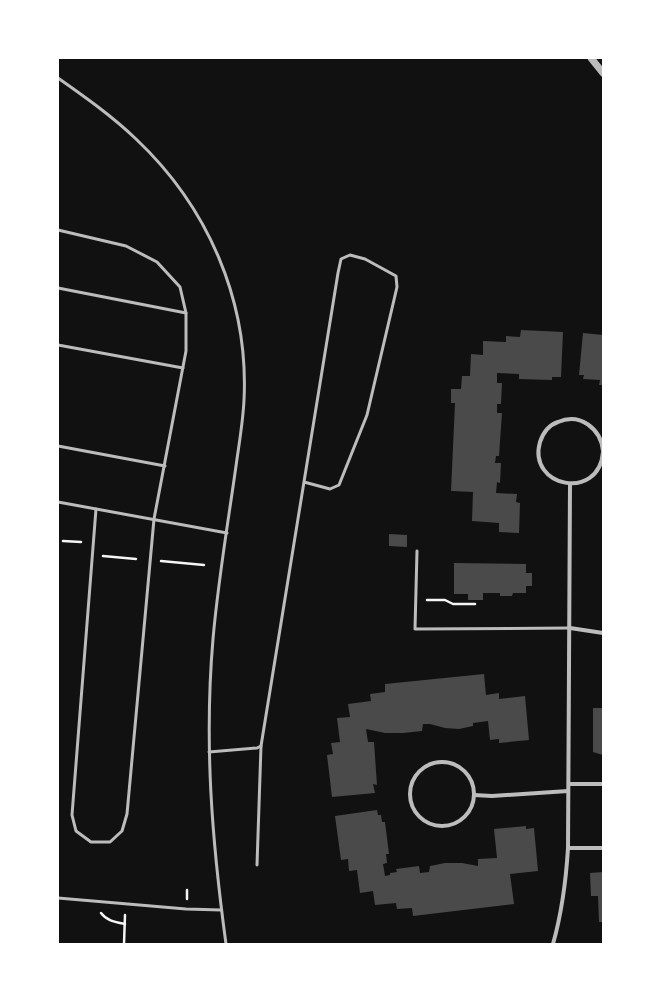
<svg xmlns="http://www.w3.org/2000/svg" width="661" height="1002" font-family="'Space Grotesk',sans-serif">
	<rect width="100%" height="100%" fill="#111"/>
	<g fill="#4a4a4a">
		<path d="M 521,330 L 563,332 L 561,377 L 552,377 L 552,380 L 519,379 L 519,374 L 497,373 L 497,383 L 502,383 L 501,404 L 497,404 L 497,413 L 502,413 L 499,456 L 496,456 L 495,463 L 501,463 L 500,483 L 497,482 L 496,493 L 517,494 L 516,502 L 520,503 L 519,533 L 499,532 L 499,523 L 472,521 L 473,492 L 451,491 L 455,403 L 451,403 L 451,389 L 461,389 L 462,376 L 470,376 L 471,354 L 483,355 L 483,341 L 506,342 L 506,336 L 520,337 Z"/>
		<path d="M 583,333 L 603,335 L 603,385 L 599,385 L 600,380 L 583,379 L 584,375 L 579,375 Z"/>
		<path d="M 389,534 L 407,535 L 407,547 L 389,546 Z"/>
		<path d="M 454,563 L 526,564 L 526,573 L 532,573 L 532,586 L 526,586 L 526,593 L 513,593 L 512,596 L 500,596 L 500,593 L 483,593 L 483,600 L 468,600 L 468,594 L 454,594 Z"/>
		<path d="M 484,674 L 486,695 L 499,693 L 499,699 L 525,696 L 529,740 L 499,743 L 499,739 L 490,740 L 488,721 L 473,723 L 473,726 L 459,729 L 445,728 L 430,724 L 423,724 L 422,731 L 403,733 L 385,733 L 366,729 L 368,742 L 374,742 L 377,785 L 373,784 L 375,793 L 332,797 L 327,755 L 333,754 L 331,743 L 340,742 L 337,718 L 350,717 L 348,704 L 371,701 L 370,694 L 385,692 L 385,684 Z"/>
		<path d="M 593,708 L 603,708 L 603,755 L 593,752 Z"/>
		<path d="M 377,810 L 378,815 L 381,815 L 382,822 L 385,822 L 389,854 L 386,854 L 387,863 L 383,864 L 385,876 L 390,875 L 390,873 L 397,872 L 396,869 L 419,866 L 420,873 L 429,872 L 430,866 L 445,863 L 462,863 L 478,866 L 478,859 L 497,858 L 494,829 L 526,826 L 526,829 L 534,828 L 538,871 L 510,874 L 514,904 L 413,916 L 412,908 L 397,909 L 396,903 L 375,905 L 373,891 L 360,893 L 357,870 L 349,871 L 348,859 L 341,860 L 335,816 Z"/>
		<path d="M 603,872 L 603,922 L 599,922 L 598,896 L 591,896 L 590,873 Z"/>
	</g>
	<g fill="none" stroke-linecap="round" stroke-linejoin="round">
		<g stroke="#f5f5f5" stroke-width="2.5">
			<path d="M 63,541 L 81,542"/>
			<path d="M 103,556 L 136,559"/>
			<path d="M 161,561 L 204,565"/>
			<path d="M 427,600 L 445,600 L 453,604 L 475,604"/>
			<path d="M 187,899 L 187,890"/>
			<path d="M 101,913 C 107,921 115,922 125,924"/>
			<path d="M 124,944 L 125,915"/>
		</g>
		<g stroke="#bcbcbc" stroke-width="3">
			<path d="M 58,78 C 85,97 112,116 136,139 C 208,207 249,301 244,400 C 243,422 239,444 236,466 C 228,523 218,581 213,639 C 204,743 212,841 226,944"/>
			<path d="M 58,230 L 126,246 L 157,262 L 180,287 L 186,313 L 186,351 L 154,519 L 127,814 L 122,831 L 110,842 L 91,842 L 76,831 L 72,815 L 96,509"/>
			<path d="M 58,288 L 186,313"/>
			<path d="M 58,345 L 183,368"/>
			<path d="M 58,446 L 165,466"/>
			<path d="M 58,502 L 227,533"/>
			<path d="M 417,551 L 415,629 L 570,628"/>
			<path d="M 209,752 L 257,748 L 261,746 L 338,273 L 341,259 L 350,255 L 365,259 L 396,276 L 397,287 L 367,415 L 339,485 L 330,489 L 304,482"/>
			<path d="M 257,865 L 261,746"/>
			<path d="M 58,898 L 186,909 L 221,910"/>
		</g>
		<g stroke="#bcbcbc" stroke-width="4">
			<path d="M 603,451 C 601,429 580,412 558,422 C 549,425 543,433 540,442 C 527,487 599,502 603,452"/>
			<path d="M 570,628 L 603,633"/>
			<circle cx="442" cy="794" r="32"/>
			<path d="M 569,784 L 603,784"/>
			<path d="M 474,795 L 492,796 L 568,791"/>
			<path d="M 568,848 L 603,848"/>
			<path d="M 553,944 C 562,912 566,881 568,848 L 570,484"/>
		</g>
		<path stroke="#bcbcbc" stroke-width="7" d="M 591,58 L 603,73"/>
	</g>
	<rect width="661" height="1002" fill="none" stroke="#ffffff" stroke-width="118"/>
</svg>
